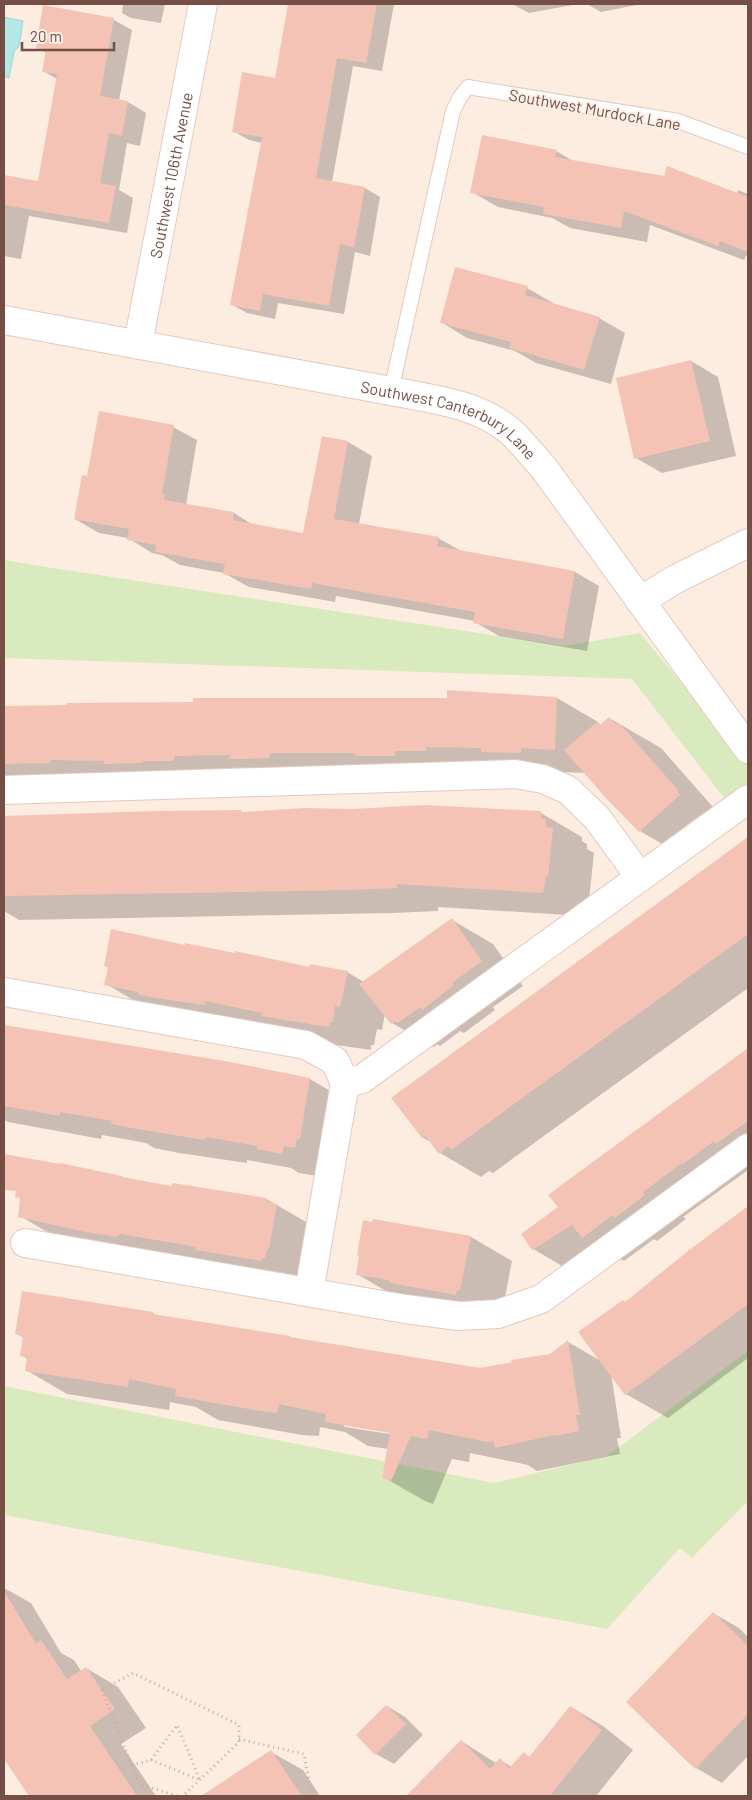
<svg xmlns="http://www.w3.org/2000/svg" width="752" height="1800" font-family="Barlow,sans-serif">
	<rect width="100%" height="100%" fill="#fdece0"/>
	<g fill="#d9ebbe">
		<path d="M 4,560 L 59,569 L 565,646 L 640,633 L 748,763 L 748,787 L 728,803 L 632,679 L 4,658 Z"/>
		<path d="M 748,1351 L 748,1501 L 692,1558 L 680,1548 L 607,1629 L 4,1515 L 4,1386 L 494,1483 L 607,1456 Z"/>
	</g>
	<path fill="#b4e7e5" stroke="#9adad8" d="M 4,17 L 23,21 L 19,46 L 14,52 L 9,78 L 4,77 Z"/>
	<g fill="#0003" fill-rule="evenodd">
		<path d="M 123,4 L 165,4 L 161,23 L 131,18 L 122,13 Z"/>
		<path d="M 290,4 L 394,4 L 382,71 L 353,66 L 332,182 L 365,188 L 380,197 L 370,256 L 355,252 L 344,314 L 278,303 L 275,319 L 247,313 L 231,304 L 262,143 L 249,140 L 233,131 L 276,80 Z"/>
		<path d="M 512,4 L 578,4 L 529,13 Z"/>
		<path d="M 587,4 L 642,4 L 601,12 Z"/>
		<path d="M 114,20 L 132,30 L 119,101 L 128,102 L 146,113 L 140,146 L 127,143 L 119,190 L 133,198 L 127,233 L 29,216 L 21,259 L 4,256 L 4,176 L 39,183 L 57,79 L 43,71 L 46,53 L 37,47 Z"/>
		<path d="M 556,151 L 573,161 L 736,194 L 738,190 L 748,194 L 748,256 L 746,256 L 744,260 L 650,225 L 647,242 L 570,228 L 552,218 L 498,207 L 472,192 Z"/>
		<path d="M 527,288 L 553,303 L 553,305 L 599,318 L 625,333 L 611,384 L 536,363 L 515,351 L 467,338 L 441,322 Z"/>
		<path d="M 691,361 L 718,377 L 736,456 L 662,473 L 636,458 Z"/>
		<path d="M 173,427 L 197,440 L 186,505 L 234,513 L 253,525 L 304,534 L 323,437 L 348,442 L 372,456 L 359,524 L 438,538 L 461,551 L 575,572 L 599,586 L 587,651 L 499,636 L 475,622 L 475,621 L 336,596 L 335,602 L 249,587 L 224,573 L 180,565 L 162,555 L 152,553 L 128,538 L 99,533 L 75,519 L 88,477 Z"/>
		<path d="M 557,698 L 598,722 L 601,726 L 609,718 L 661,748 L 719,814 L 681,855 L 640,831 L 585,773 L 562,772 L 562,776 L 4,787 L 4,708 Z"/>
		<path d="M 156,812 L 541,813 L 582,837 L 582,841 L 587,844 L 587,849 L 594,853 L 589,900 L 584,916 L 438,907 L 438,911 L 393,913 L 19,920 L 4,911 L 4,817 Z"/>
		<path d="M 744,842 L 748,845 L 748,988 L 493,1173 L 489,1171 L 481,1177 L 440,1153 L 432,1143 L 422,1137 Z"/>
		<path d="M 452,920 L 493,944 L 523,986 L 493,1007 L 495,1010 L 464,1033 L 460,1031 L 440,1046 L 437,1044 L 434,1047 L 392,1023 L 385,1014 L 382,1030 L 377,1029 L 374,1045 L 371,1045 L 371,1050 L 322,1043 L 147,1008 L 106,984 L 109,968 L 105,966 L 186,947 L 310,968 L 347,972 L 364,982 Z"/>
		<path d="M 4,1027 L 224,1063 L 310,1079 L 351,1103 L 324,1177 L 299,1173 L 291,1168 L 247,1160 L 247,1163 L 179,1153 L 154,1148 L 146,1143 L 102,1135 L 101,1139 L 8,1122 L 4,1120 Z"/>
		<path d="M 748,1049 L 748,1170 L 683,1217 L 686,1219 L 657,1241 L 654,1239 L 624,1261 L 608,1252 L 574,1273 L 533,1249 L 560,1208 L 566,1182 Z"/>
		<path d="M 122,1177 L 126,1179 L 172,1187 L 266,1199 L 277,1205 L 318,1229 L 307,1281 L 61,1240 L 20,1216 Z"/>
		<path d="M 748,1212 L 748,1358 L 668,1418 L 626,1394 L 611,1373 L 621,1438 L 617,1438 L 620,1454 L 537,1471 L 528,1465 L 470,1453 L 469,1462 L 452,1459 L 433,1504 L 425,1501 L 383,1477 L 388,1449 L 368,1446 L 345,1432 L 320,1427 L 319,1436 L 302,1435 L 218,1420 L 196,1407 L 170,1402 L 169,1410 L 67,1394 L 26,1370 L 28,1359 L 21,1355 L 24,1338 L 17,1334 L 153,1313 L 157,1316 L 480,1369 L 550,1355 L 568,1342 L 601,1361 L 626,1303 ZM 342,1424 L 396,1432 L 396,1435 L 345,1427 Z"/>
		<path d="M 471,1237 L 512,1261 L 502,1313 L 398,1298 L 357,1274 Z"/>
		<path d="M 4,1588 L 31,1603 L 61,1653 L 74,1660 L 81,1671 L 86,1668 L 118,1687 L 146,1728 L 121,1744 L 156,1796 L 30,1796 L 4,1757 Z"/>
		<path d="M 713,1613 L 739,1628 L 748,1637 L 748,1756 L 722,1783 L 696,1768 Z"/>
		<path d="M 387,1706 L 405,1717 L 423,1735 L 394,1764 L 376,1754 Z"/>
		<path d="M 571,1707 L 603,1726 L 633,1750 L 596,1796 L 408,1796 L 461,1741 L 496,1763 L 500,1760 L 512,1767 L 525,1754 L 530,1757 Z"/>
		<path d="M 271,1752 L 303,1770 L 320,1796 L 204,1796 Z"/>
	</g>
	<g fill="#f4c3b6">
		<path d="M 288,4 L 377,4 L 366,63 L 337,58 L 316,178 L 365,187 L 354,247 L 340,244 L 329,306 L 263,294 L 260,311 L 230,305 L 262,137 L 232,132 L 242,72 L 275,78 Z"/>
		<path d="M 43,5 L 114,18 L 100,96 L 128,101 L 122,136 L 109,133 L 100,183 L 116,186 L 109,223 L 4,205 L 4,175 L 38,181 L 57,74 L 42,72 L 46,50 L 36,48 Z"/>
		<path d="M 482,135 L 557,150 L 555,157 L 664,176 L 667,166 L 748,197 L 748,252 L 720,241 L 718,246 L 624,211 L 621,228 L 543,214 L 544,207 L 470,193 Z"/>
		<path d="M 455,267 L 528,286 L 525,295 L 600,317 L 584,370 L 509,348 L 511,342 L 440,323 Z"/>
		<path d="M 691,360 L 710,441 L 634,459 L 616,378 Z"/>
		<path d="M 99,411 L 174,425 L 162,494 L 165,495 L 164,500 L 234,512 L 233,520 L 303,533 L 322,436 L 348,441 L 334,519 L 439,537 L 437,546 L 575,571 L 563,639 L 473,623 L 475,612 L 312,583 L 311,589 L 223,574 L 225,564 L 155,552 L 156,545 L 127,540 L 129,529 L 74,519 L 82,475 L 87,476 Z"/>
		<path d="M 447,690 L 557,697 L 555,750 L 521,748 L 521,753 L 481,752 L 481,748 L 427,747 L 426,751 L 395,751 L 395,756 L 355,756 L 355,753 L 270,753 L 269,758 L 244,759 L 229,759 L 230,755 L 175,756 L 173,761 L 143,761 L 143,763 L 103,764 L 104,761 L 50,760 L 50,763 L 4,764 L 4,706 L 67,705 L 67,703 L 193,702 L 193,698 L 447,698 Z"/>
		<path d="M 609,717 L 616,725 L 619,723 L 678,790 L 677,791 L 680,795 L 639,832 L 605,797 L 564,750 L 597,722 L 600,725 Z"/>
		<path d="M 425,805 L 541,811 L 541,818 L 546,819 L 546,827 L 553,828 L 548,877 L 546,877 L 543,893 L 397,884 L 397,888 L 351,890 L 4,896 L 4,816 L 156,811 L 241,810 L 242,812 L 304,808 L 353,809 Z"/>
		<path d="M 748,837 L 748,934 L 451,1150 L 448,1146 L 439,1154 L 425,1136 L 422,1138 L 391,1098 Z"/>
		<path d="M 452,918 L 482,961 L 452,983 L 454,985 L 422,1010 L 420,1007 L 398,1023 L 396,1021 L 391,1024 L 359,984 Z"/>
		<path d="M 111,929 L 185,945 L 185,943 L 235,953 L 235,951 L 309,967 L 310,964 L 348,971 L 340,1007 L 335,1006 L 333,1022 L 330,1022 L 329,1027 L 279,1019 L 262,1016 L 262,1013 L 205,1001 L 205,1005 L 155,998 L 138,994 L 138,992 L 133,991 L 104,985 L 108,967 L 104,966 Z"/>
		<path d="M 4,1025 L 225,1061 L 310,1078 L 300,1139 L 297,1139 L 295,1148 L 284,1146 L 282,1154 L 257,1149 L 257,1146 L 206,1137 L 205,1140 L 137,1129 L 111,1124 L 112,1121 L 60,1112 L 60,1116 L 4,1106 Z"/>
		<path d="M 748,1048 L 748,1121 L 716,1144 L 714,1141 L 683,1164 L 682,1163 L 643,1192 L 645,1195 L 615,1218 L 613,1215 L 582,1238 L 572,1225 L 532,1250 L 521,1234 L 558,1207 L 548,1195 Z"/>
		<path d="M 4,1154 L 60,1164 L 60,1163 L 122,1176 L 122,1177 L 171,1186 L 173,1183 L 267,1198 L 266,1201 L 277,1204 L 269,1249 L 267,1249 L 265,1258 L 263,1258 L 262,1261 L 195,1250 L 196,1248 L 191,1246 L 122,1234 L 119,1234 L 118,1237 L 90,1233 L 18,1217 L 20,1198 L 15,1197 L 16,1191 L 4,1190 Z"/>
		<path d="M 748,1206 L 748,1304 L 625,1395 L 578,1332 L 623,1300 L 625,1302 L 688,1251 Z"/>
		<path d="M 373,1219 L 471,1236 L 460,1290 L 457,1290 L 456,1295 L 390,1283 L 390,1281 L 384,1280 L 385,1279 L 356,1275 L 359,1256 L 357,1255 L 363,1220 L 372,1222 Z"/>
		<path d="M 22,1291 L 153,1312 L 153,1314 L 290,1336 L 290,1337 L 480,1368 L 512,1362 L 511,1360 L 550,1354 L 568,1340 L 580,1415 L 576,1415 L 579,1431 L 555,1436 L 554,1435 L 495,1448 L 493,1441 L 487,1442 L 429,1430 L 427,1439 L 411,1436 L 391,1481 L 382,1478 L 390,1433 L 325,1422 L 326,1414 L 279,1404 L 277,1413 L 260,1411 L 175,1396 L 176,1389 L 129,1379 L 128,1387 L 25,1371 L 27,1357 L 20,1356 L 23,1336 L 15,1334 Z"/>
		<path d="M 4,1591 L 36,1644 L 41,1640 L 67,1679 L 86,1667 L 115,1709 L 90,1726 L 137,1796 L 29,1796 L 4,1759 Z"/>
		<path d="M 713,1612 L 748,1646 L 748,1714 L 695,1769 L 626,1702 Z"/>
		<path d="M 386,1705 L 406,1724 L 375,1755 L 356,1735 Z"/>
		<path d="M 570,1706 L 602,1730 L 550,1796 L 406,1796 L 461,1740 L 490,1769 L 500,1758 L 509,1768 L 524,1752 L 529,1757 Z"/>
		<path d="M 271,1750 L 302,1796 L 201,1796 Z"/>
	</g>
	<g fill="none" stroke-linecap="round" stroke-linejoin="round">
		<defs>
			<path id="lane" d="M 391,391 L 453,111 L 460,97 L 468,87 L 678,121 L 748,147"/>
			<g id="street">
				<path id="s1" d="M 4,320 L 391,391 C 431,399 477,403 510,431 C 523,443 534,457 546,471 L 748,749"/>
				<path id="s2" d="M 138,344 L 203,4"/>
				<path d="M 640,601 L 674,580 L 748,543"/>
				<path d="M 4,790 L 515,774 L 543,779 L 568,790 L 597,818 L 640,877"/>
				<path d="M 4,992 L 306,1045 L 335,1061 L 345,1083 L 309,1292"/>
				<path d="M 345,1083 L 362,1079 L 748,799"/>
				<path d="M 25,1243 L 405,1309 L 459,1316 L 498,1314 L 541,1299 L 748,1148"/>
			</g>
		</defs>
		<use href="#lane" stroke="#e4c9bf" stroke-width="16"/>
		<use href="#street" stroke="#e4c9bf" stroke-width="30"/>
		<g stroke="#d8a69a" stroke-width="3" stroke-dasharray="1 4" stroke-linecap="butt">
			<path d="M 239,1739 L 304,1754 L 312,1796"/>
			<path d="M 132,1765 L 151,1760 L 177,1725 L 200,1780 L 151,1760"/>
			<path d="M 177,1796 L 139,1784 L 102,1690 L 133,1673 L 239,1725 L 239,1742 L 183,1796"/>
		</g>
		<use href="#lane" stroke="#fff" stroke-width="14"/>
		<use href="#street" stroke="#fff" stroke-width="28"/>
	</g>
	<g text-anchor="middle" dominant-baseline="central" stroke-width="4" stroke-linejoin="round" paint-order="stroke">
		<g font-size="16" fill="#754e46" stroke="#fff1e7">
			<text transform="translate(595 109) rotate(10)">Southwest Murdock Lane</text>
			<text stroke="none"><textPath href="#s2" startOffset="172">Southwest 106th Avenue</textPath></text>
			<text stroke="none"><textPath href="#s1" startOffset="459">Southwest Canterbury Lane</textPath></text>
		</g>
	</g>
	<rect width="752" height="1800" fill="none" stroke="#754e46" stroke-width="10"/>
	<path d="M22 42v8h92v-8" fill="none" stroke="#754e46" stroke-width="2.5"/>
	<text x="30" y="42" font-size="15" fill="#754e46" stroke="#fff1e7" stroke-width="4" paint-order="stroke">20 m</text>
</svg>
